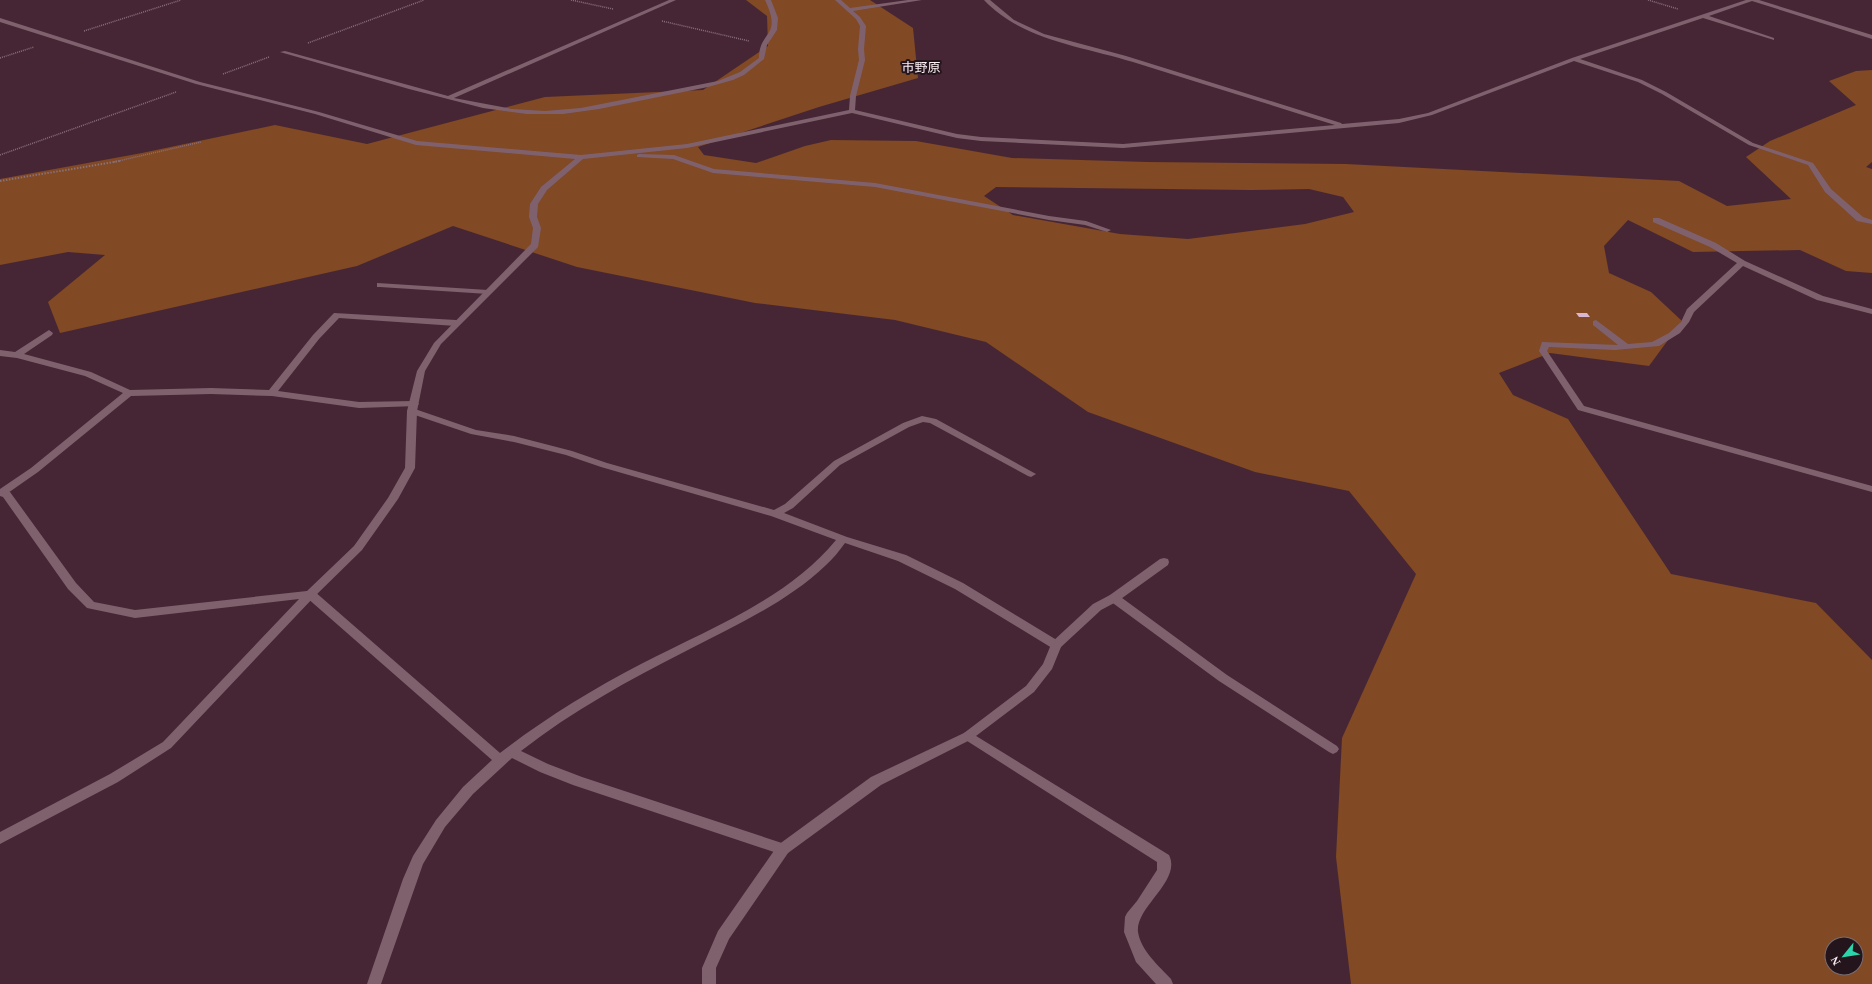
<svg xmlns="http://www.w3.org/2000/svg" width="1872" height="984" font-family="'Times New Roman','Noto Sans JP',serif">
	<rect width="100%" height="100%" fill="#462635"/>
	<path fill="#814924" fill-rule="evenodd" d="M 746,0 L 870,0 L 913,28 L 918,78 L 819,107 L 698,147 L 704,155 L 756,163 L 805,146 L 831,140 L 916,141 L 1012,158 L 1147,162 L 1346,164 L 1679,181 L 1727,206 L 1791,199 L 1746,157 L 1770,141 L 1856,105 L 1829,81 L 1856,71 L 1872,70 L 1872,162 L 1866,167 L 1872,169 L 1872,273 L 1846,271 L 1800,250 L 1693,252 L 1628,220 L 1604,246 L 1609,273 L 1651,292 L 1682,321 L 1649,366 L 1550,353 L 1499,373 L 1513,395 L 1568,419 L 1671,574 L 1816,603 L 1872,660 L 1872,984 L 1351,984 L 1336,857 L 1342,738 L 1416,574 L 1349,491 L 1255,472 L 1088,412 L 986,342 L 895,320 L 755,303 L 577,267 L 453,226 L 357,266 L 60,333 L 48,302 L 105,255 L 68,252 L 0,265 L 0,179 L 142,153 L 275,125 L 367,144 L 545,97 L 703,90 L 768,46 L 767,16 ZM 996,187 L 1251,190 L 1309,189 L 1343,197 L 1354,212 L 1305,224 L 1188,239 L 1120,234 L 1013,215 L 984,196 ZM 1832,944 L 1856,944 L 1856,968 L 1832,968 Z"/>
	<path fill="#d7b7d2" d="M 1576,313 L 1587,313 L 1590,317 L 1579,317 Z"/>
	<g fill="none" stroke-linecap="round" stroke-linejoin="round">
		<g stroke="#89707b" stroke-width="1.5" stroke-dasharray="1 1" stroke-linecap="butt">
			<path d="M 571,0 L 613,9"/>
			<path d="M 1648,0 L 1678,9"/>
			<path d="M 662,21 L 749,41"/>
			<path d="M 84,31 L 181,0"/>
			<path d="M 308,43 L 424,0"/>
			<path d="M 0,58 L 34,47"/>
			<path d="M 223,74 L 269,57"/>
			<path d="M 0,155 L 176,92"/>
			<path d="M 114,162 L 201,142"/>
		</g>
		<path stroke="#89707b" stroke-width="2" stroke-dasharray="1.5 1.5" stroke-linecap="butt" d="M 0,181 L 120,161"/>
		<g fill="#7f616e" fill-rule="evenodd">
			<path d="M 1653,218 L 1659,218 L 1716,243 L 1745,261 L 1823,296 L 1872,309 L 1872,314 L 1817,300 L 1743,266 L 1694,312 L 1689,322 L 1680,333 L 1659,346 L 1615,350 L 1549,347 L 1547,351 L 1584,406 L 1872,486 L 1872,492 L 1578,410 L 1539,351 L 1542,342 L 1618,345 L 1593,325 L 1593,321 L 1596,320 L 1628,344 L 1652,342 L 1669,333 L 1681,322 L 1687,309 L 1737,263 L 1710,247 L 1653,222 Z"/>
			<path d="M 377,283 L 488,290 L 492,292 L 488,294 L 380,287 L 377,287 Z"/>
			<path d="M 334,313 L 456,320 L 460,323 L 456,326 L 339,318 L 319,339 L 278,391 L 359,402 L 414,401 L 417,402 L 419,404 L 417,406 L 359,408 L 272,396 L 211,394 L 131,396 L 38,472 L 5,495 L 0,496 L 0,489 L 31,468 L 123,393 L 85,376 L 17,358 L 0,356 L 0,350 L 15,352 L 49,330 L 53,333 L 52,335 L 24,354 L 91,372 L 130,390 L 211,388 L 269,390 L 313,335 Z"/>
			<path d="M 412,408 L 476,430 L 514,436 L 572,451 L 607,463 L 774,510 L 785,504 L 834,461 L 903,423 L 922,416 L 936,419 L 1036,474 L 1031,477 L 1028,476 L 930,423 L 923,422 L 909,427 L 840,465 L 793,508 L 784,513 L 847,537 L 906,555 L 963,583 L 1060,642 L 1062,645 L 1060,648 L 1052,648 L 955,589 L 898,561 L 845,543 C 839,551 833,559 825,566 C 786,603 734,626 686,651 C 629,680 572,711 521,751 L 548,764 L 582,777 L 788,845 L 790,849 L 788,853 L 783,855 L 573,785 L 540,772 L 512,758 L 473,794 L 445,827 L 423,864 L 381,984 L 367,984 L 403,879 L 413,856 L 436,820 L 463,787 L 492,760 L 306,597 L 305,594 L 306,591 L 314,591 L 500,753 C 544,719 591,690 641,664 C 707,630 788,599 836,540 L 771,516 L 601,467 L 566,455 L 514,442 L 471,434 L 409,413 L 407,411 L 409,409 Z"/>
			<path d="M 1114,594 L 1118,595 L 1227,675 L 1337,746 L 1339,749 L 1337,752 L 1333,754 L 1329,752 L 1219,681 L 1110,601 L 1108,598 L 1110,595 Z"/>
			<path d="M 968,731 L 1169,855 C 1182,881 1135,907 1138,932 C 1141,951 1159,966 1171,979 L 1173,984 L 1156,984 L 1136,962 L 1124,932 L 1125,917 L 1127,913 L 1137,901 L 1157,870 L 1157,862 L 964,739 L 962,736 L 964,733 Z"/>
		</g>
		<g fill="#7f616e" fill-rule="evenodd">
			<path d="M 669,0 L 676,0 L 454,98 L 512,109 L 545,111 L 581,108 L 718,81 L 740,72 L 759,58 C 759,30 783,38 765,0 L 771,0 L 778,18 L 777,30 L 767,45 L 764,59 L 744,75 L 733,80 L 708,87 L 599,109 L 563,114 L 527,114 L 483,108 L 409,89 L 280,52 L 285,51 L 448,96 Z"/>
			<path d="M 835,0 L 841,0 L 850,8 L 908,0 L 922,0 L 853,11 L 860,17 L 866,26 L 864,49 L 865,60 L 856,96 L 855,110 L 957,134 L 981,137 L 1123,144 L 1335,125 C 1268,104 1200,83 1133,62 C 1082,46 1023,41 984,0 L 990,0 L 1014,20 L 1044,34 L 1126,56 L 1341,123 L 1342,124 L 1399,119 L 1428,113 L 1572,58 L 1746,0 L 1759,0 L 1872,35 L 1872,39 L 1752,1 L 1709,16 L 1774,38 L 1774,40 L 1703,18 L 1580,59 L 1642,80 L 1666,92 L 1753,143 L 1813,163 L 1831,189 L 1863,217 L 1872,220 L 1872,224 L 1857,221 L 1825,192 L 1808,165 L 1749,145 L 1662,94 L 1638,82 L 1574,61 L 1432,115 L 1399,123 L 1123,148 L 981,141 L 957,138 L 852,113 L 687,148 L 583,159 L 547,190 L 538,204 L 537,217 L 541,228 L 538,247 L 441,344 L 425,371 L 417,411 L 415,468 L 398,499 L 362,550 L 314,597 L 171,748 L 118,782 L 0,844 L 0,832 L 110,774 L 163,742 L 299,599 L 135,618 L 87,608 L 68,589 L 3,497 L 0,496 L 0,490 L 10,492 L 76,583 L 94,602 L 135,610 L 307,591 L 354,546 L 388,498 L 405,468 L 407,411 L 417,371 L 434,343 L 531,244 L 533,228 L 529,217 L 530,204 L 541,187 L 575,159 L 416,145 L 315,114 L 196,84 L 0,22 L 0,18 L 200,82 L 319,112 L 417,141 L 581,155 L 687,144 L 849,110 L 850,96 L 859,60 L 858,49 L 860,26 L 856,19 Z"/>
			<path d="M 639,154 L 674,155 L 714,169 L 875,183 L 1049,216 L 1086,221 L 1111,230 L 1107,232 L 1085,225 L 1049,220 L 875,187 L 713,173 L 673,159 L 637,157 L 637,155 Z"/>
			<path d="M 1164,558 L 1168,559 L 1169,562 L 1168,565 L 1118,601 L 1101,610 L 1061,647 L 1052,669 L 1034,692 L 972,739 L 881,785 L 788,853 L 729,939 L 716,968 L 716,984 L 702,984 L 702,968 L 718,931 L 778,845 L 871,777 L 964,733 L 1026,686 L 1043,664 L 1052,642 L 1093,604 L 1110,595 L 1160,559 Z"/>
		</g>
	</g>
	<g text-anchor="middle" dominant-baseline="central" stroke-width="4" stroke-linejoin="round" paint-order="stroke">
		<g font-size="13" fill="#fdf0f5" stroke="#23151b">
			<text x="921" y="67">市野原</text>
		</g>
	</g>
	<g transform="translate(1844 956) rotate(240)"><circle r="19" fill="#23151b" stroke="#7a6d72"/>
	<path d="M0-3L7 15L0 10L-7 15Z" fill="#2ad5ac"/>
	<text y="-6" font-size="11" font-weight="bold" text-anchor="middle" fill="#fdf0f5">N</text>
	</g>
</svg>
